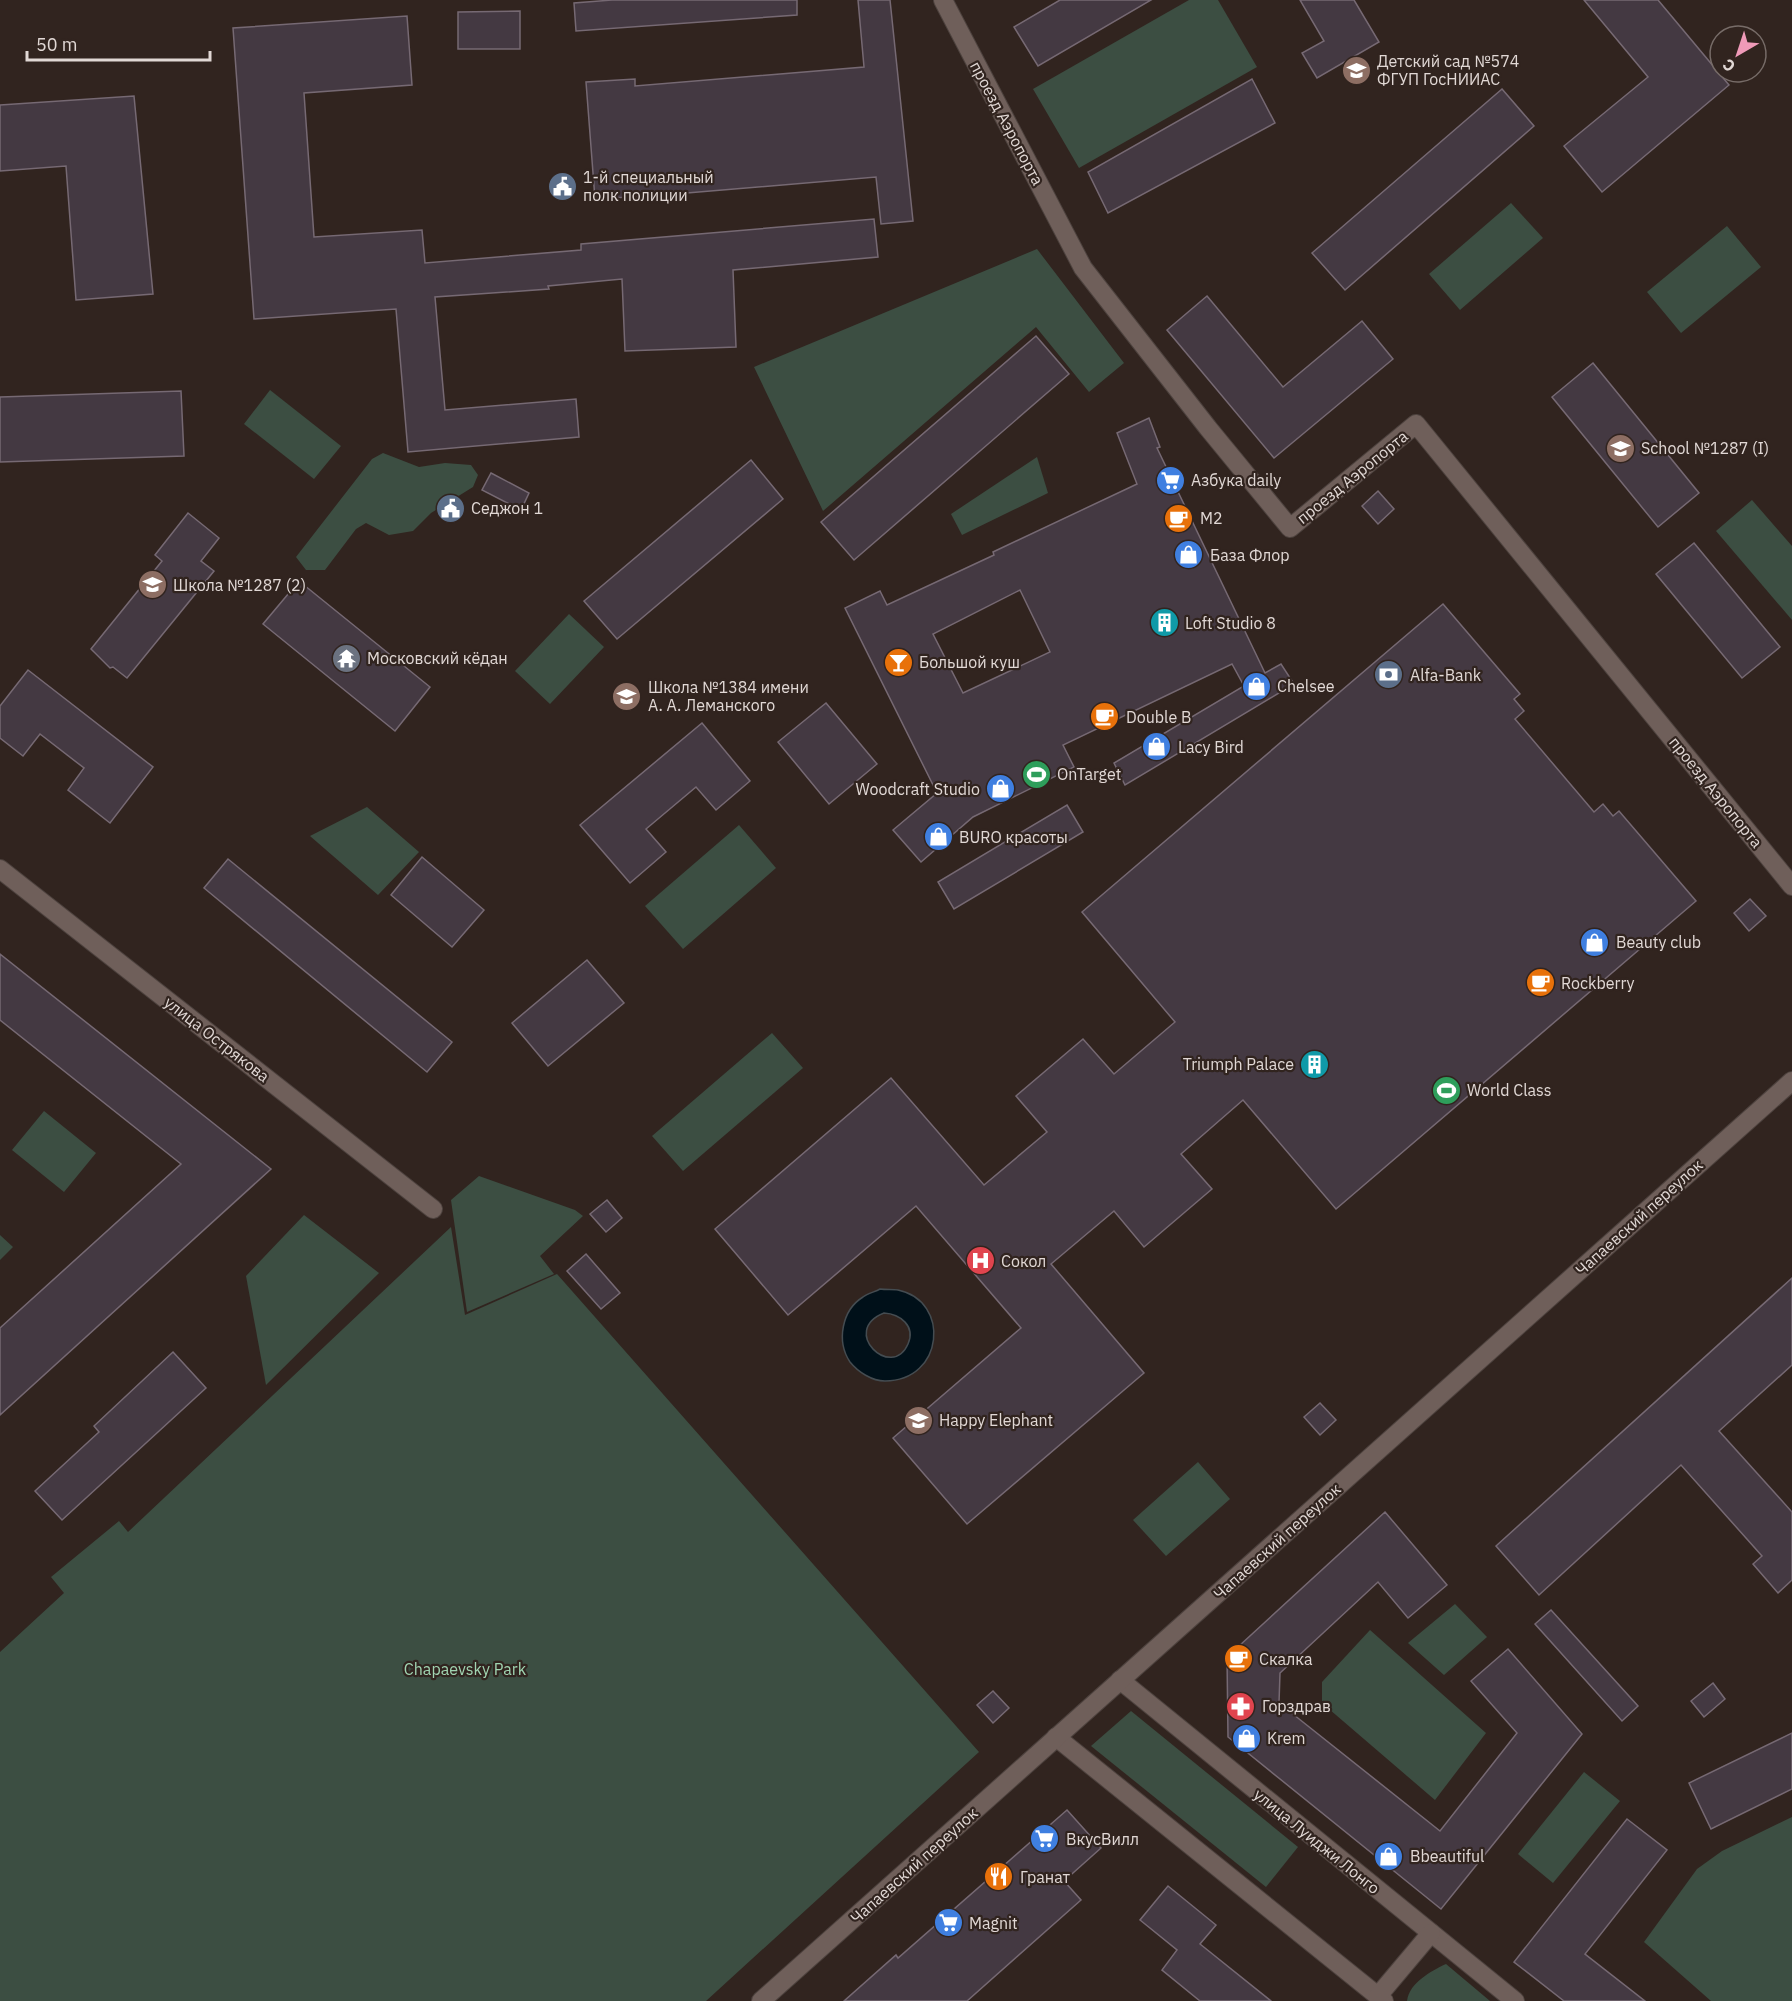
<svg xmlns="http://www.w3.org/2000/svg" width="1792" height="2001" font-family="'IBM Plex Sans',sans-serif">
	<rect width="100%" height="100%" fill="#31241f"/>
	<g fill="#3c4e42">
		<path d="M 1189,0 L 1218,0 L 1257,67 L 1079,168 L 1033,89 Z"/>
		<path d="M 1511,203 L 1543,238 L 1460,310 L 1429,274 Z"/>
		<path d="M 1727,226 L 1761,267 L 1681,333 L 1647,292 Z"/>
		<path d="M 1037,249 L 1124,363 L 1089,392 L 1036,327 L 823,511 L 754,367 Z"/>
		<path d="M 270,390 L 341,446 L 314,479 L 244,424 Z"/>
		<path d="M 383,453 L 419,467 L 445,463 L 471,465 L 478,475 L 473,487 L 431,513 L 413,531 L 389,535 L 366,523 L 356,529 L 325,570 L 306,570 L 296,557 L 372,459 Z"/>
		<path d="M 1037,457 L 1048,493 L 962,535 L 951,514 Z"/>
		<path d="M 1752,500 L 1792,546 L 1792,620 L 1716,531 Z"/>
		<path d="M 569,614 L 604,647 L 550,704 L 515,671 Z"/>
		<path d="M 367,807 L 419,852 L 378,895 L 310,836 Z"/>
		<path d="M 739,825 L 776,868 L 683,949 L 645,906 Z"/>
		<path d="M 772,1033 L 803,1068 L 683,1171 L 652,1136 Z"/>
		<path d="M 44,1111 L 96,1153 L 64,1192 L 12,1150 Z"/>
		<path d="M 479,1176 L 575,1210 L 583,1216 L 540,1256 L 554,1274 L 467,1312 L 451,1200 Z"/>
		<path d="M 304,1215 L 379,1273 L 266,1385 L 246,1276 Z"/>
		<path d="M 451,1227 L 465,1315 L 557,1274 L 979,1752 L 706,2001 L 0,2001 L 0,1652 L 64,1593 L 51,1577 L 119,1521 L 128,1532 Z"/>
		<path d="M 0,1235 L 13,1247 L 0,1260 Z"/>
		<path d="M 1198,1462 L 1230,1499 L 1166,1556 L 1133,1520 Z"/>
		<path d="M 1455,1604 L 1487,1637 L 1444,1675 L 1408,1643 Z"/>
		<path d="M 1370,1630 L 1486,1733 L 1435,1800 L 1322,1703 L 1322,1682 Z"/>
		<path d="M 1131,1711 L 1298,1847 L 1266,1887 L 1091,1746 Z"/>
		<path d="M 1584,1772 L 1620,1801 L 1553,1883 L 1518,1854 Z"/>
		<path d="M 1792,1817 L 1792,2001 L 1711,2001 L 1644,1942 L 1697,1869 L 1722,1851 Z"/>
		<path d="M 1446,1964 L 1490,2001 L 1407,2001 C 1409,1983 1431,1971 1446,1964 Z"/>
	</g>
	<path fill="#001019" stroke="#444c51" stroke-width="1.5" fill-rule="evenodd" d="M 880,1289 C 886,1290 893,1289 898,1290 C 951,1301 944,1381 885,1381 C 872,1381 858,1372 850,1362 C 836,1341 842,1310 863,1297 C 868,1293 875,1292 880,1289 ZM 884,1313 C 900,1314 916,1326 908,1344 C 892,1381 839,1331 884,1313 Z"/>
	<g fill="#443942" stroke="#766973" stroke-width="1.5" fill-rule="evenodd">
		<path d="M 612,0 L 797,0 L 797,15 L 576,31 L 574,3 Z"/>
		<path d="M 858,0 L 890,0 L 913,221 L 881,224 L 876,177 L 663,195 L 595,199 L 586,82 L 635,79 L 635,86 L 864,67 Z"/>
		<path d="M 1060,0 L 1151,0 L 1038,66 L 1014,27 Z"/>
		<path d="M 1300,0 L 1354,0 L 1379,42 L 1317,78 L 1302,53 L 1324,41 Z"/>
		<path d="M 1584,0 L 1658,0 L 1729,85 L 1602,192 L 1564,146 L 1648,77 Z"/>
		<path d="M 520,11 L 520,49 L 458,49 L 458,12 Z"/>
		<path d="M 407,16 L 412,85 L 304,93 L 314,237 L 422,230 L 425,263 L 581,250 L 581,244 L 874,219 L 878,257 L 733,270 L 736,347 L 625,351 L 622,279 L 548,286 L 549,289 L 435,297 L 445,410 L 576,399 L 579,437 L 408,452 L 396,309 L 254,319 L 233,28 Z"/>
		<path d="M 1252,79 L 1275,123 L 1108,213 L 1088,172 Z"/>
		<path d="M 1502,89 L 1534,126 L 1345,290 L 1312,253 Z"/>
		<path d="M 134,96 L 153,294 L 76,300 L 66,166 L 0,171 L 0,105 Z"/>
		<path d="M 1207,296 L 1283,387 L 1362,321 L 1393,359 L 1274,458 L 1167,330 Z"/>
		<path d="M 1036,336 L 1069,374 L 854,560 L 821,522 Z"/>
		<path d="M 1593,363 L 1699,493 L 1658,527 L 1552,397 Z"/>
		<path d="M 181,391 L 184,456 L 0,462 L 0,397 Z"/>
		<path d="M 1149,418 L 1160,447 L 1157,448 L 1265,673 L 1281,664 L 1294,684 L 1125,785 L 1114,763 L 1244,686 L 1232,664 L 1063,745 L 1074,767 L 973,817 L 921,862 L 893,830 L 937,793 L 845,608 L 880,591 L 887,605 L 994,555 L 993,552 L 1137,484 L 1117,433 ZM 1020,590 L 1050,652 L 963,693 L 933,634 Z"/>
		<path d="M 751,460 L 783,499 L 617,639 L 584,601 Z"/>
		<path d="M 491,473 L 529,493 L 521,510 L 482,490 Z"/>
		<path d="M 1378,491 L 1394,509 L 1378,524 L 1362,506 Z"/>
		<path d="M 188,513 L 219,538 L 201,561 L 214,571 L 127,678 L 113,667 L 110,668 L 91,649 L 162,561 L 155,555 Z"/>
		<path d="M 1694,543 L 1780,647 L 1742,678 L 1656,574 Z"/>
		<path d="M 299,581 L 430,687 L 395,731 L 263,624 Z"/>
		<path d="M 1443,604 L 1520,694 L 1514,699 L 1524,711 L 1515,719 L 1594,812 L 1603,804 L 1613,816 L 1619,811 L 1696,901 L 1336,1209 L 1243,1100 L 1181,1154 L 1212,1189 L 1144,1247 L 1114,1211 L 1051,1264 L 1144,1373 L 967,1524 L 893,1438 L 1021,1328 L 916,1206 L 788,1315 L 715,1229 L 891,1078 L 984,1185 L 1047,1132 L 1016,1096 L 1083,1039 L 1114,1074 L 1175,1022 L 1082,912 Z"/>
		<path d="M 28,670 L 153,767 L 110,823 L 68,790 L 84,768 L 40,734 L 23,756 L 0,738 L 0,706 Z"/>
		<path d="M 826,703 L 877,764 L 829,804 L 778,742 Z"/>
		<path d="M 702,723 L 750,781 L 716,810 L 696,787 L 646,829 L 666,852 L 630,883 L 580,825 Z"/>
		<path d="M 1067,805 L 1083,832 L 954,909 L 938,882 Z"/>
		<path d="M 422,857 L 484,910 L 452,947 L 391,895 Z"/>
		<path d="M 228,859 L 452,1042 L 427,1072 L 204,888 Z"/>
		<path d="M 1750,899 L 1766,916 L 1749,931 L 1734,913 Z"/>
		<path d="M 0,954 L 271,1169 L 0,1415 L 0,1328 L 181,1164 L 0,1020 Z"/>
		<path d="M 587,960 L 624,1003 L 548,1066 L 512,1023 Z"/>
		<path d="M 607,1200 L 622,1218 L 606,1232 L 590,1214 Z"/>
		<path d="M 586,1254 L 620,1293 L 601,1309 L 567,1271 Z"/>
		<path d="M 1792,1278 L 1792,1365 L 1719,1431 L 1792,1512 L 1792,1580 L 1778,1593 L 1753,1564 L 1762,1556 L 1681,1465 L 1539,1595 L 1496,1546 Z"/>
		<path d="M 173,1352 L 206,1388 L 62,1520 L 35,1491 L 99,1432 L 94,1426 Z"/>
		<path d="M 1320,1403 L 1336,1420 L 1320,1435 L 1304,1417 Z"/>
		<path d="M 1385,1512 L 1447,1585 L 1408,1618 L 1378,1582 L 1280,1673 L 1279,1703 L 1440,1831 L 1517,1733 L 1471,1681 L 1508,1649 L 1582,1734 L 1441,1909 L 1228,1737 L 1227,1657 Z"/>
		<path d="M 1551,1610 L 1638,1706 L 1622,1721 L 1535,1624 Z"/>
		<path d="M 1713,1683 L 1725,1699 L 1704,1717 L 1691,1701 Z"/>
		<path d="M 993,1691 L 1009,1708 L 993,1723 L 977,1705 Z"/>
		<path d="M 1792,1733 L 1792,1789 L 1711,1829 L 1689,1783 Z"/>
		<path d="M 1067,1810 L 1101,1848 L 1064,1881 L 1081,1900 L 967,2001 L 844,2001 L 896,1955 L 898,1958 Z"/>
		<path d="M 1627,1819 L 1667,1850 L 1585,1954 L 1645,2001 L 1564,2001 L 1514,1962 Z"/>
		<path d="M 1168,1886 L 1216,1925 L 1200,1944 L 1271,2001 L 1200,2001 L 1162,1970 L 1177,1950 L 1140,1920 Z"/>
	</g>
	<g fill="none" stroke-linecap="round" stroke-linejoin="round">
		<defs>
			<g id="minor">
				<path d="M 943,0 L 1083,268 L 1208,428 L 1290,528 L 1416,424 L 1792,886"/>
				<path d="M 0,869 L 433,1209"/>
				<path d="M 1120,1680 L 1515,2001"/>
				<path d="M 1056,1737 L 1384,2001"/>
				<path d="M 1378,1996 L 1431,1933"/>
				<path d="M 761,2001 L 1792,1081"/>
			</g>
		</defs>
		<use href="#minor" stroke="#4d423e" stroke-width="20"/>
		<use href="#minor" stroke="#6f5f5a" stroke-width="18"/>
	</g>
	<defs>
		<symbol id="school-disc" viewBox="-11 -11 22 22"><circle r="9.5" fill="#8d6e63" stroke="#31241f"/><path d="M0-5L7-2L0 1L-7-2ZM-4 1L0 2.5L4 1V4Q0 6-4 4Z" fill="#fff"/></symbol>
		<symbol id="civic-disc" viewBox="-11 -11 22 22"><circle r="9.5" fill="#5c6f8a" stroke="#31241f"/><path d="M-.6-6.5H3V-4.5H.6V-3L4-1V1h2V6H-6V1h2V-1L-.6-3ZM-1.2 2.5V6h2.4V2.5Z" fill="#fff"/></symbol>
		<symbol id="supermarket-disc" viewBox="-11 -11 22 22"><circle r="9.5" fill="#3f7fe0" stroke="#31241f"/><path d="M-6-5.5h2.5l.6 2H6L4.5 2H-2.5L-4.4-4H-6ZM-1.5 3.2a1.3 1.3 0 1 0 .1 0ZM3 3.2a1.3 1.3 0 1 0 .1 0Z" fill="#fff"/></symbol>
		<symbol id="cafe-disc" viewBox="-11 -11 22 22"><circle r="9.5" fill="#e8710a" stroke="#31241f"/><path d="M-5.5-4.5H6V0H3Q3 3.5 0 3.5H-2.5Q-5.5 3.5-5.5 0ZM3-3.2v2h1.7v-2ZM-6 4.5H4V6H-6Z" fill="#fff"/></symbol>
		<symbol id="shop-disc" viewBox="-11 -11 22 22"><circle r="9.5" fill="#3f7fe0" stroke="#31241f"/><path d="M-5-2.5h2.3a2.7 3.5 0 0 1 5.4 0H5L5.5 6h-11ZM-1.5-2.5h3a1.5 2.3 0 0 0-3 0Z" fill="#fff"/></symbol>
		<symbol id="building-disc" viewBox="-11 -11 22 22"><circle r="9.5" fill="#0f9aa8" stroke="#31241f"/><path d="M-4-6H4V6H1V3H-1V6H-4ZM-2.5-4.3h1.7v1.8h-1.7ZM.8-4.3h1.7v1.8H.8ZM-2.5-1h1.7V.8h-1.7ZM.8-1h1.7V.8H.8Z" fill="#fff"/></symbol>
		<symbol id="temple-disc" viewBox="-11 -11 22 22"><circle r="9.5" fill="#6b7280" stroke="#31241f"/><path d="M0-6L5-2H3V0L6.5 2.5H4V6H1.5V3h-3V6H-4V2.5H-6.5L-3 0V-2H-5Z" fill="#fff"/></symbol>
		<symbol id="bar-disc" viewBox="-11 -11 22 22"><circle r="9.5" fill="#e8710a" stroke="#31241f"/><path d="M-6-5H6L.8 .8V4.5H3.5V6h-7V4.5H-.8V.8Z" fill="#fff"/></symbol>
		<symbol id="bank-disc" viewBox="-11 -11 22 22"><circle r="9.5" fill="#5c6f8a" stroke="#31241f"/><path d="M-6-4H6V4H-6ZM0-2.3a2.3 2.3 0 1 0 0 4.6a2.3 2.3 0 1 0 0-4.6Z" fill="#fff"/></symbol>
		<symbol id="stadium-disc" viewBox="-11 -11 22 22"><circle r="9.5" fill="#2e9e5b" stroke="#31241f"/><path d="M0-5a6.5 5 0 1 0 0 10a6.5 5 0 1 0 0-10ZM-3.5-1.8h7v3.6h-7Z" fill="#fff"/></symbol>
		<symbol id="hospital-disc" viewBox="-11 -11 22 22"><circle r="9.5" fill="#e0444e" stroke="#31241f"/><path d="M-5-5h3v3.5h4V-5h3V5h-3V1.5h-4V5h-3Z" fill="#fff"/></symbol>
		<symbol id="pharmacy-disc" viewBox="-11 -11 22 22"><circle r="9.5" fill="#e0444e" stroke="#31241f"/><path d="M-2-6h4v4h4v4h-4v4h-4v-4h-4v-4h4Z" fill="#fff"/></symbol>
		<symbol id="restaurant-disc" viewBox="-11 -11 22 22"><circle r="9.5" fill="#e8710a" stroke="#31241f"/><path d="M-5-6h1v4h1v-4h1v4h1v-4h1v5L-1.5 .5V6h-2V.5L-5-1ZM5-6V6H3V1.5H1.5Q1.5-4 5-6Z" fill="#fff"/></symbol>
	</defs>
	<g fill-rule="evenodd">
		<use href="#school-disc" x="1340" y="54" width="33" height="33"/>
		<use href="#civic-disc" x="546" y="170" width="33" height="33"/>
		<use href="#school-disc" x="1604" y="432" width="33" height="33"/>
		<use href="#supermarket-disc" x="1154" y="464" width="33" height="33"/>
		<use href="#civic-disc" x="434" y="492" width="33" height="33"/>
		<use href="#cafe-disc" x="1162" y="502" width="33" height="33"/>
		<use href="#shop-disc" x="1172" y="538" width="33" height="33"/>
		<use href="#school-disc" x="136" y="568" width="33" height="33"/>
		<use href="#building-disc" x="1148" y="606" width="33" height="33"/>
		<use href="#temple-disc" x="330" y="642" width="33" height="33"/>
		<use href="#bar-disc" x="882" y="646" width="33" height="33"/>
		<use href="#bank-disc" x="1372" y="658" width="33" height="33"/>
		<use href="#shop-disc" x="1240" y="670" width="33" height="33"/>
		<use href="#school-disc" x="610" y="680" width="33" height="33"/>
		<use href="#cafe-disc" x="1088" y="700" width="33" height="33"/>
		<use href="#shop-disc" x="1140" y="730" width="33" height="33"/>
		<use href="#stadium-disc" x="1020" y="758" width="33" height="33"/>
		<use href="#shop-disc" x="984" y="772" width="33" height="33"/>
		<use href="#shop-disc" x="922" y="820" width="33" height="33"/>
		<use href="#shop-disc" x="1578" y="926" width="33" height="33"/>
		<use href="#cafe-disc" x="1524" y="966" width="33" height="33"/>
		<use href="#building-disc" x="1298" y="1048" width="33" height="33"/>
		<use href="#stadium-disc" x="1430" y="1074" width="33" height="33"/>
		<use href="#hospital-disc" x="964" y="1244" width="33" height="33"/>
		<use href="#school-disc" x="902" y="1404" width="33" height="33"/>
		<use href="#cafe-disc" x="1222" y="1642" width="33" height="33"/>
		<use href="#pharmacy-disc" x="1224" y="1690" width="33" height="33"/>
		<use href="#shop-disc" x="1230" y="1722" width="33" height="33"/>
		<use href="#supermarket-disc" x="1028" y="1822" width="33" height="33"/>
		<use href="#shop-disc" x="1372" y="1840" width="33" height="33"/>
		<use href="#restaurant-disc" x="982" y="1860" width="33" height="33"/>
		<use href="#supermarket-disc" x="932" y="1906" width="33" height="33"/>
	</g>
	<g text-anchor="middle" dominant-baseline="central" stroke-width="4.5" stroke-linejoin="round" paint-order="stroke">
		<g font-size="16" fill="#e1d8d5" stroke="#31241f" text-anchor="start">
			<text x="1377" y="61">Детский сад №574<tspan x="1377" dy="18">ФГУП ГосНИИАС</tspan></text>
			<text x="583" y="177">1-й специальный<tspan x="583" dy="18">полк полиции</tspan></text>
			<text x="1641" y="448">School №1287 (I)</text>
			<text x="1191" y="480">Азбука daily</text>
			<text x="471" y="508">Седжон 1</text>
			<text x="1200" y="518">M2</text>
			<text x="1210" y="555">База Флор</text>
			<text x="173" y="585">Школа №1287 (2)</text>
			<text x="1185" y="623">Loft Studio 8</text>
			<text x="367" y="658">Московский кёдан</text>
			<text x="919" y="662">Большой куш</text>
			<text x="1410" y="675">Alfa-Bank</text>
			<text x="1277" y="686">Chelsee</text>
			<text x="648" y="687">Школа №1384 имени<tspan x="648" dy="18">А. А. Леманского</tspan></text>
			<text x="1126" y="717">Double B</text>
			<text x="1178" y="747">Lacy Bird</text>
			<text x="1057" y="774">OnTarget</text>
			<text x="980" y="789" text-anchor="end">Woodcraft Studio</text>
			<text x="959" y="837">BURO красоты</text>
			<text x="1616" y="942">Beauty club</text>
			<text x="1561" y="983">Rockberry</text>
			<text x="1294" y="1064" text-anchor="end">Triumph Palace</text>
			<text x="1467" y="1090">World Class</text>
			<text x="1001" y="1261">Сокол</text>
			<text x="939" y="1420">Happy Elephant</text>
			<text x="1259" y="1659">Скалка</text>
			<text x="1262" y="1706">Горздрав</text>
			<text x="1267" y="1738">Krem</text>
			<text x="1066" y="1839">ВкусВилл</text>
			<text x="1410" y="1856">Bbeautiful</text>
			<text x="1020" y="1877">Гранат</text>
			<text x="969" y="1923">Magnit</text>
		</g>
		<g font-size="16" fill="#e1d8d5" stroke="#31241f">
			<text transform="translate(1007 123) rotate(62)">проезд Аэропорта</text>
			<text transform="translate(1352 477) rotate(-39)">проезд Аэропорта</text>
			<text transform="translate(1716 792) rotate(51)">проезд Аэропорта</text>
			<text transform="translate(217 1039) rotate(38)">улица Острякова</text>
			<text transform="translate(1639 1217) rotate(-42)">Чапаевский переулок</text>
			<text transform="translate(1277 1541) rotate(-42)">Чапаевский переулок</text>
			<text transform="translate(1317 1841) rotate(39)">улица Луиджи Лонго</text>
			<text transform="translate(914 1865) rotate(-42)">Чапаевский переулок</text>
		</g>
		<g font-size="16" fill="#a1d5b2" stroke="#31241f">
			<text x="465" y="1669">Chapaevsky Park</text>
		</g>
	</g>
	<g transform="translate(1738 54) rotate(219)"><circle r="28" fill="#31241f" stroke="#776c68" stroke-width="1.5"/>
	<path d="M0-4.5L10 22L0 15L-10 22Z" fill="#ef9ab8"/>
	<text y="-9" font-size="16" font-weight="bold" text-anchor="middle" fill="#e1d8d5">С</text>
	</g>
	<path d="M27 51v9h183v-9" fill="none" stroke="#e1d8d5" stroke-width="3"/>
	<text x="36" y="51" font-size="18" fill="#e1d8d5" stroke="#31241f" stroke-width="4.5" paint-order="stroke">50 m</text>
</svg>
